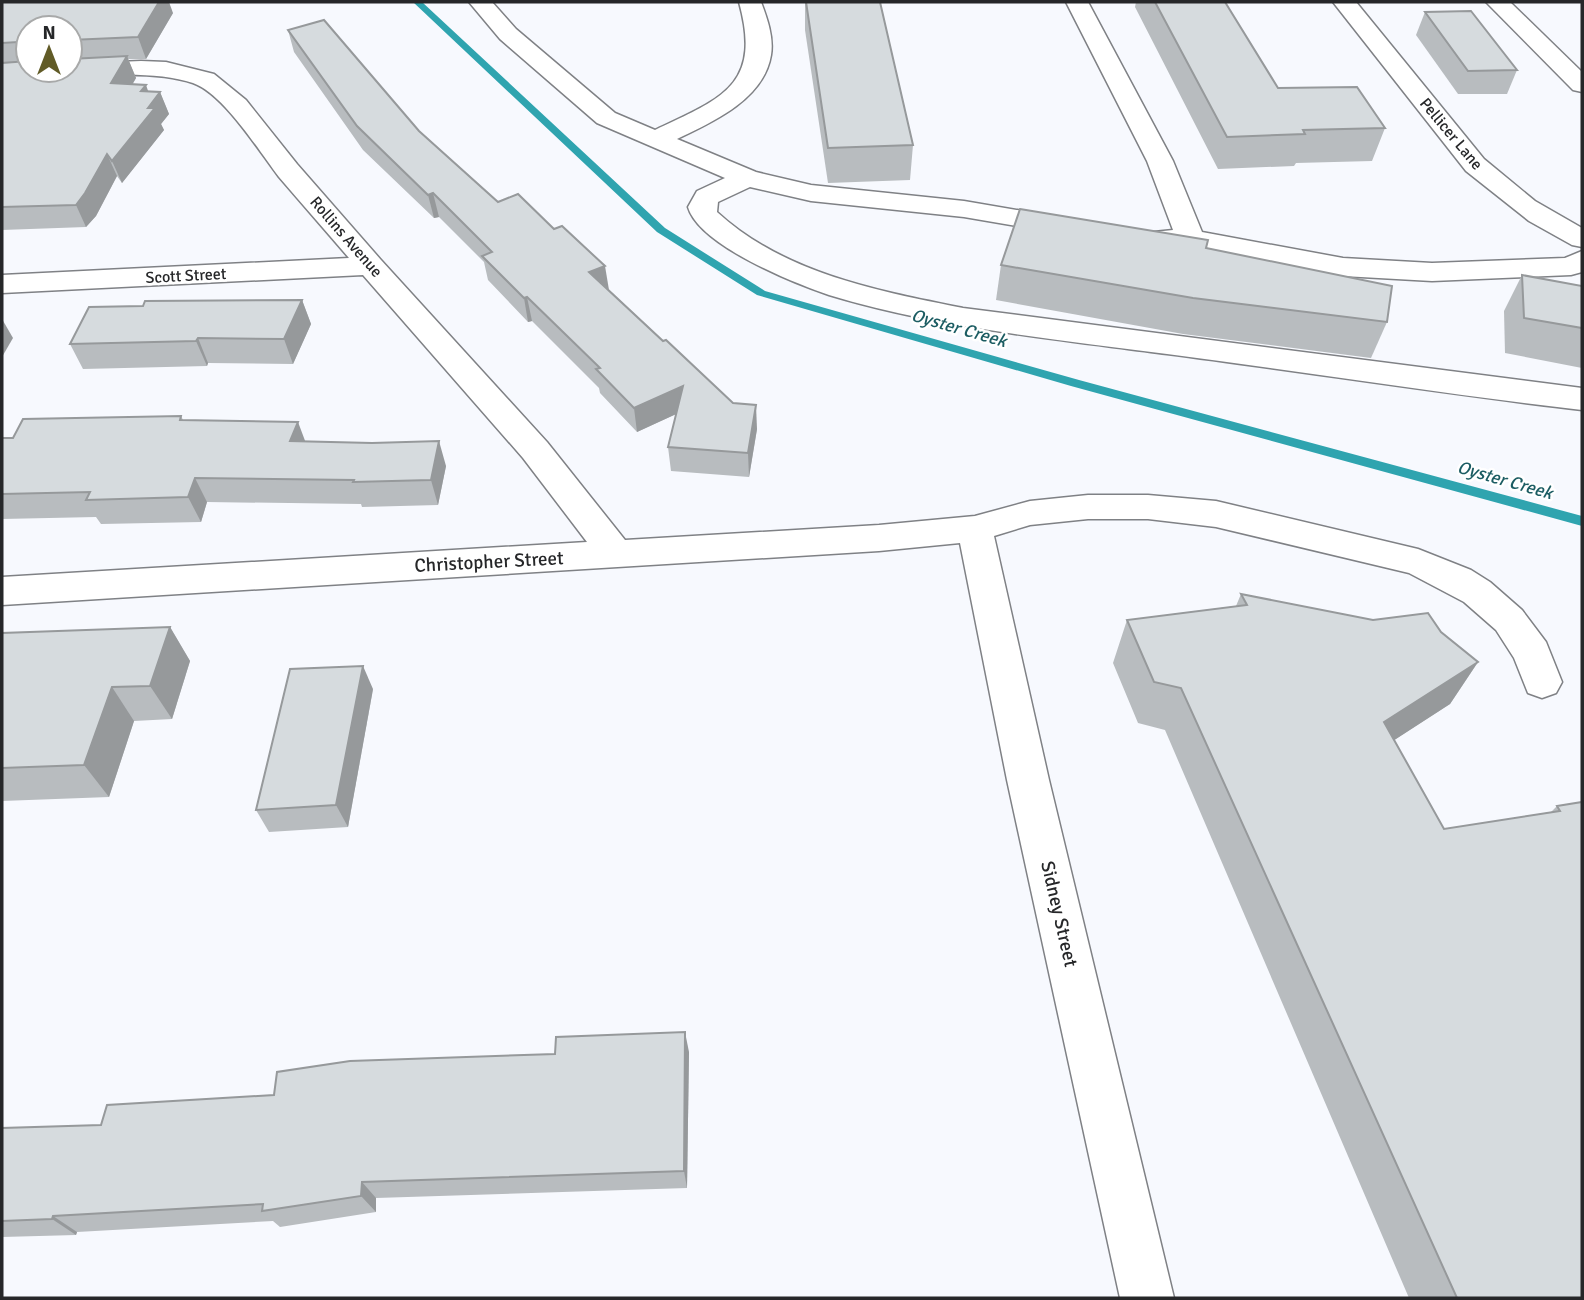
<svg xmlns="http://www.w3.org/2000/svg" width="1584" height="1300" font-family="Signika,sans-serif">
	<rect width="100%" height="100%" fill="#f7f9fe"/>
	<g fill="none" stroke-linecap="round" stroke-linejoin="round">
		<path fill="#2fa4af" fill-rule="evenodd" d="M 413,2 L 422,2 L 665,228 L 765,291 L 1079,380 L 1582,516 L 1582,526 L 1071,386 L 757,295 L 657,232 Z"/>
		<defs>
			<g id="minor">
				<path d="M 469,2 L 492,2 L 516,29 L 615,113 L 655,130 C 723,98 762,85 739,2 L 761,2 C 767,18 774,37 771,55 C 764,99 713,122 677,139 L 756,172 L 811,185 L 964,201 L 1070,219 L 1080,221 L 1084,227 L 1080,233 L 1070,235 L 964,217 L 811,201 L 750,187 L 718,202 L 717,212 C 783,273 878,291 963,308 L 1582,388 L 1582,410 C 1444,394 1306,372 1167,354 C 1054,339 938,328 829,295 C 793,283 699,245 688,207 L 697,191 L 725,178 L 597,123 L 500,39 Z"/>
				<path d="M 1066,2 L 1088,2 L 1173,161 L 1202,232 L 1343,258 L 1432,263 L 1565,258 L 1582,251 L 1582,272 L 1571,275 L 1432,281 L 1343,276 L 1190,247 L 1154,248 L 1144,245 L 1140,239 L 1144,233 L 1173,230 L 1147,161 Z"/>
				<path d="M 1486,2 L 1510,2 L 1582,72 L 1582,92 L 1573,90 Z"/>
				<path d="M 141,61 L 166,62 L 214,74 L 246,100 L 297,164 L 381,260 L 547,442 L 625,540 L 879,525 L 975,516 L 1030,501 L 1088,495 L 1148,495 L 1216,501 L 1418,549 L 1471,570 L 1490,582 L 1522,610 L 1546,642 L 1562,682 L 1556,693 L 1542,698 L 1528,693 L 1514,658 L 1496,630 L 1464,602 L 1409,573 L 1216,527 L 1148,519 L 1088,519 L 1030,525 L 994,536 L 1049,780 L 1174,1298 L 1120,1298 L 1007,780 L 960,543 L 879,551 L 2,605 L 2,577 L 587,542 L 523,458 L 363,275 L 2,293 L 2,275 L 349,258 C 326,231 302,204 279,177 C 259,151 224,94 193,83 C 144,66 56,80 2,82 L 2,68 L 28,66 L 28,70 L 70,70 L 70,64 Z"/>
			</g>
			<path id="major" d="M 1333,2 L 1356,2 L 1484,159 L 1535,201 L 1582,228 L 1582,247 L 1572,245 L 1529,221 L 1466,171 Z"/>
		</defs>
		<use href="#minor" stroke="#7f8185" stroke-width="3"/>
		<use href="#major" stroke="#7f8185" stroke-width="3"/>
		<use href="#minor" fill="#fff" fill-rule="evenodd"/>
		<use href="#major" fill="#fff" fill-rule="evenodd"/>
	</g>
	<g fill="#b8bcbf" fill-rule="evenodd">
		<path d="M 2,2 L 173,13 L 146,59 L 128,59 L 136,78 L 132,85 L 148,92 L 160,92 L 169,114 L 161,124 L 164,130 L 122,183 L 117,176 L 96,216 L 86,227 L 2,230 ZM 28,28 L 70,28 L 70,70 L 28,70 Z"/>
		<path d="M 805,2 L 880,2 L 913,145 L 910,180 L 828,183 L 805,30 Z"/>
		<path d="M 1136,2 L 1225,2 L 1278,88 L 1385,128 L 1372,161 L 1296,163 L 1294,166 L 1218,169 L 1135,7 Z"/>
		<path d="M 1425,12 L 1517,70 L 1507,94 L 1458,94 L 1416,35 Z"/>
		<path d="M 288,30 L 419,131 L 498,202 L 609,290 L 757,429 L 749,477 L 671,471 L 668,447 L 676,414 L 637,432 L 600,393 L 599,388 L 532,321 L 528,322 L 488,280 L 484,262 L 439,217 L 434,218 L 363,150 L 294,52 Z"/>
		<path d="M 1206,248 L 1387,322 L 1371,358 L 1183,334 L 996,300 L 1001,265 Z"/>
		<path d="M 1522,275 L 1582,286 L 1582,368 L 1505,353 L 1504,311 Z"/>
		<path d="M 302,300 L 311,324 L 293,364 L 208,363 L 207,366 L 83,369 L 70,344 Z"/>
		<path d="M 181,416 L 183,420 L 446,466 L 438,505 L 362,507 L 361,504 L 207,502 L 201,522 L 101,524 L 96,517 L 2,519 L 2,438 L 13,438 Z"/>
		<path d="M 1241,594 L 1373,620 L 1441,632 L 1478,662 L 1450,704 L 1394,740 L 1444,829 L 1551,812 L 1557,806 L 1582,802 L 1582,1298 L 1409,1298 L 1165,730 L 1138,723 L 1113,663 L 1127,620 L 1236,606 Z"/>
		<path d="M 170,627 L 190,661 L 172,719 L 134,721 L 109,797 L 2,801 L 2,633 Z"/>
		<path d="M 373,689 L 348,827 L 269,832 L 256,810 Z"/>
		<path d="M 689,1052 L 687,1188 L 376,1198 L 376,1212 L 280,1227 L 273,1221 L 77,1232 L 76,1235 L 2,1237 L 2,1128 L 101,1125 L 274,1095 Z"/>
	</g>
	<g fill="#96999b">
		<path d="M 159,2 L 169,2 L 173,13 L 146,59 L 138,37 Z"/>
		<path d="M 127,56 L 136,78 L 120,105 L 111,83 Z"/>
		<path d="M 146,85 L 152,102 L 160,92 L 169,114 L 161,124 L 164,130 L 122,183 L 112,161 L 141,91 Z"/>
		<path d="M 107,154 L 117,176 L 96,216 L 86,227 L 76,205 Z"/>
		<path d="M 433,193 L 439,217 L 434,218 L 428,195 Z"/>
		<path d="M 605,266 L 609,290 L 589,272 Z"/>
		<path d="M 527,297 L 532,321 L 528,322 L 524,298 Z"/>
		<path d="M 302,300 L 311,324 L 293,364 L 284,339 Z"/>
		<path d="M 2,319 L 13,338 L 2,357 Z"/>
		<path d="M 198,338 L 208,363 L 207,366 L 196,341 Z"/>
		<path d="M 683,386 L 685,410 L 637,432 L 634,408 Z"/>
		<path d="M 756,405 L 757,429 L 749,477 L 748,453 Z"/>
		<path d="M 298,422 L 307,446 L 290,441 Z"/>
		<path d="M 439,441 L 446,466 L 438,505 L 431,480 Z"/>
		<path d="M 195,478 L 207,502 L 201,522 L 188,497 Z"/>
		<path d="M 170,627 L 190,661 L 172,719 L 150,686 Z"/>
		<path d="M 1478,662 L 1450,704 L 1359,763 L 1384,722 Z"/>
		<path d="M 363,666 L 373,689 L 348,827 L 336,805 Z"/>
		<path d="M 112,687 L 134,721 L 109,797 L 84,765 Z"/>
		<path d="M 685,1032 L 689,1052 L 687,1188 L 684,1171 Z"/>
		<path d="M 362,1182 L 376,1198 L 376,1212 L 361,1196 Z"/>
		<path d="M 53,1216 L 77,1232 L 76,1235 L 52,1219 Z"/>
	</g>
	<g fill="#d6dbde" stroke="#96999b" stroke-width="2">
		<path d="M 2,2 L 159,2 L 138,37 L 70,40 L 70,28 L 28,28 L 28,46 L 21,46 L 18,42 L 2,43 Z"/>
		<path d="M 806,2 L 880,2 L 913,145 L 828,148 Z"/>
		<path d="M 1155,2 L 1225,2 L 1278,88 L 1357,87 L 1385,128 L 1303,130 L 1305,134 L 1227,137 Z"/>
		<path d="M 1471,11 L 1517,70 L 1468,71 L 1425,12 Z"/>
		<path d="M 324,20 L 419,131 L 498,202 L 518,194 L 554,229 L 562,226 L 605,266 L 589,272 L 663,341 L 666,340 L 733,403 L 756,405 L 748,453 L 668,447 L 683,386 L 634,408 L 596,369 L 600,368 L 527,297 L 524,298 L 482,256 L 492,252 L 433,193 L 428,195 L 357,126 L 288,30 Z"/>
		<path d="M 127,56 L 111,83 L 146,85 L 141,91 L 160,92 L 148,108 L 155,108 L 112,161 L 107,154 L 85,193 L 76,205 L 2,207 L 2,63 L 28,61 L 28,70 L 70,70 L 70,59 Z"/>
		<path d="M 1020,209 L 1208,240 L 1206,248 L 1392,286 L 1387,322 L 1193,298 L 1001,265 Z"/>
		<path d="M 1522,275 L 1582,286 L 1582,328 L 1524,318 Z"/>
		<path d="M 302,300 L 284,339 L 198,338 L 196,341 L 70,344 L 89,307 L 143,306 L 145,301 Z"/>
		<path d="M 181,416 L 180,420 L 298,422 L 290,441 L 372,443 L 439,441 L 431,480 L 353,482 L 354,480 L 195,478 L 188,497 L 86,500 L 90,492 L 2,494 L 2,438 L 13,438 L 23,419 Z"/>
		<path d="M 1241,594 L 1373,620 L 1428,613 L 1441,632 L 1478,662 L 1384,722 L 1444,829 L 1560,811 L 1557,806 L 1582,802 L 1582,1298 L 1457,1298 L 1181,688 L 1154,682 L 1127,620 L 1247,605 Z"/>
		<path d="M 170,627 L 150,686 L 112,687 L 84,765 L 2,768 L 2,633 Z"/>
		<path d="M 363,666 L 336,805 L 256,810 L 290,669 Z"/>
		<path d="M 685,1032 L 684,1171 L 362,1182 L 361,1196 L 262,1211 L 263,1204 L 53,1216 L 52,1219 L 2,1221 L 2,1128 L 101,1125 L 107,1105 L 274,1095 L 277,1072 L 350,1061 L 555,1054 L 556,1037 Z"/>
	</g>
	<g text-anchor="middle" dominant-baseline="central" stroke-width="5" stroke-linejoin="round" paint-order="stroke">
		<g font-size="16" fill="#262729" stroke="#fff">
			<text transform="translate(1451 134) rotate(50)">Pellicer Lane</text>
			<text transform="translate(346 237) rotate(49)">Rollins Avenue</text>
			<text transform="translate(186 276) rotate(-3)">Scott Street</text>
		</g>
		<g font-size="18" font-style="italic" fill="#1b5c62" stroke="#fff">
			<text transform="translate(959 328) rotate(16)">Oyster Creek</text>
			<text transform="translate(1505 480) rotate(16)">Oyster Creek</text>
		</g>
		<g font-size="19" fill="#262729" stroke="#fff">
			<text transform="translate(489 562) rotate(-3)">Christopher Street</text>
			<text transform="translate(1059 914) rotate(77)">Sidney Street</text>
		</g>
	</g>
	<rect width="1584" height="1300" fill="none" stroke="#262729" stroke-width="7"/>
	<g transform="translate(49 49)"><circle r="33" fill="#ffffff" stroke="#a8a9a9" stroke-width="2"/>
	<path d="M0-5L12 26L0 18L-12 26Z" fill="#615b27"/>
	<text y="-10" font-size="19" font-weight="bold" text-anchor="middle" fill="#262729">N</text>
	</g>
</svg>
